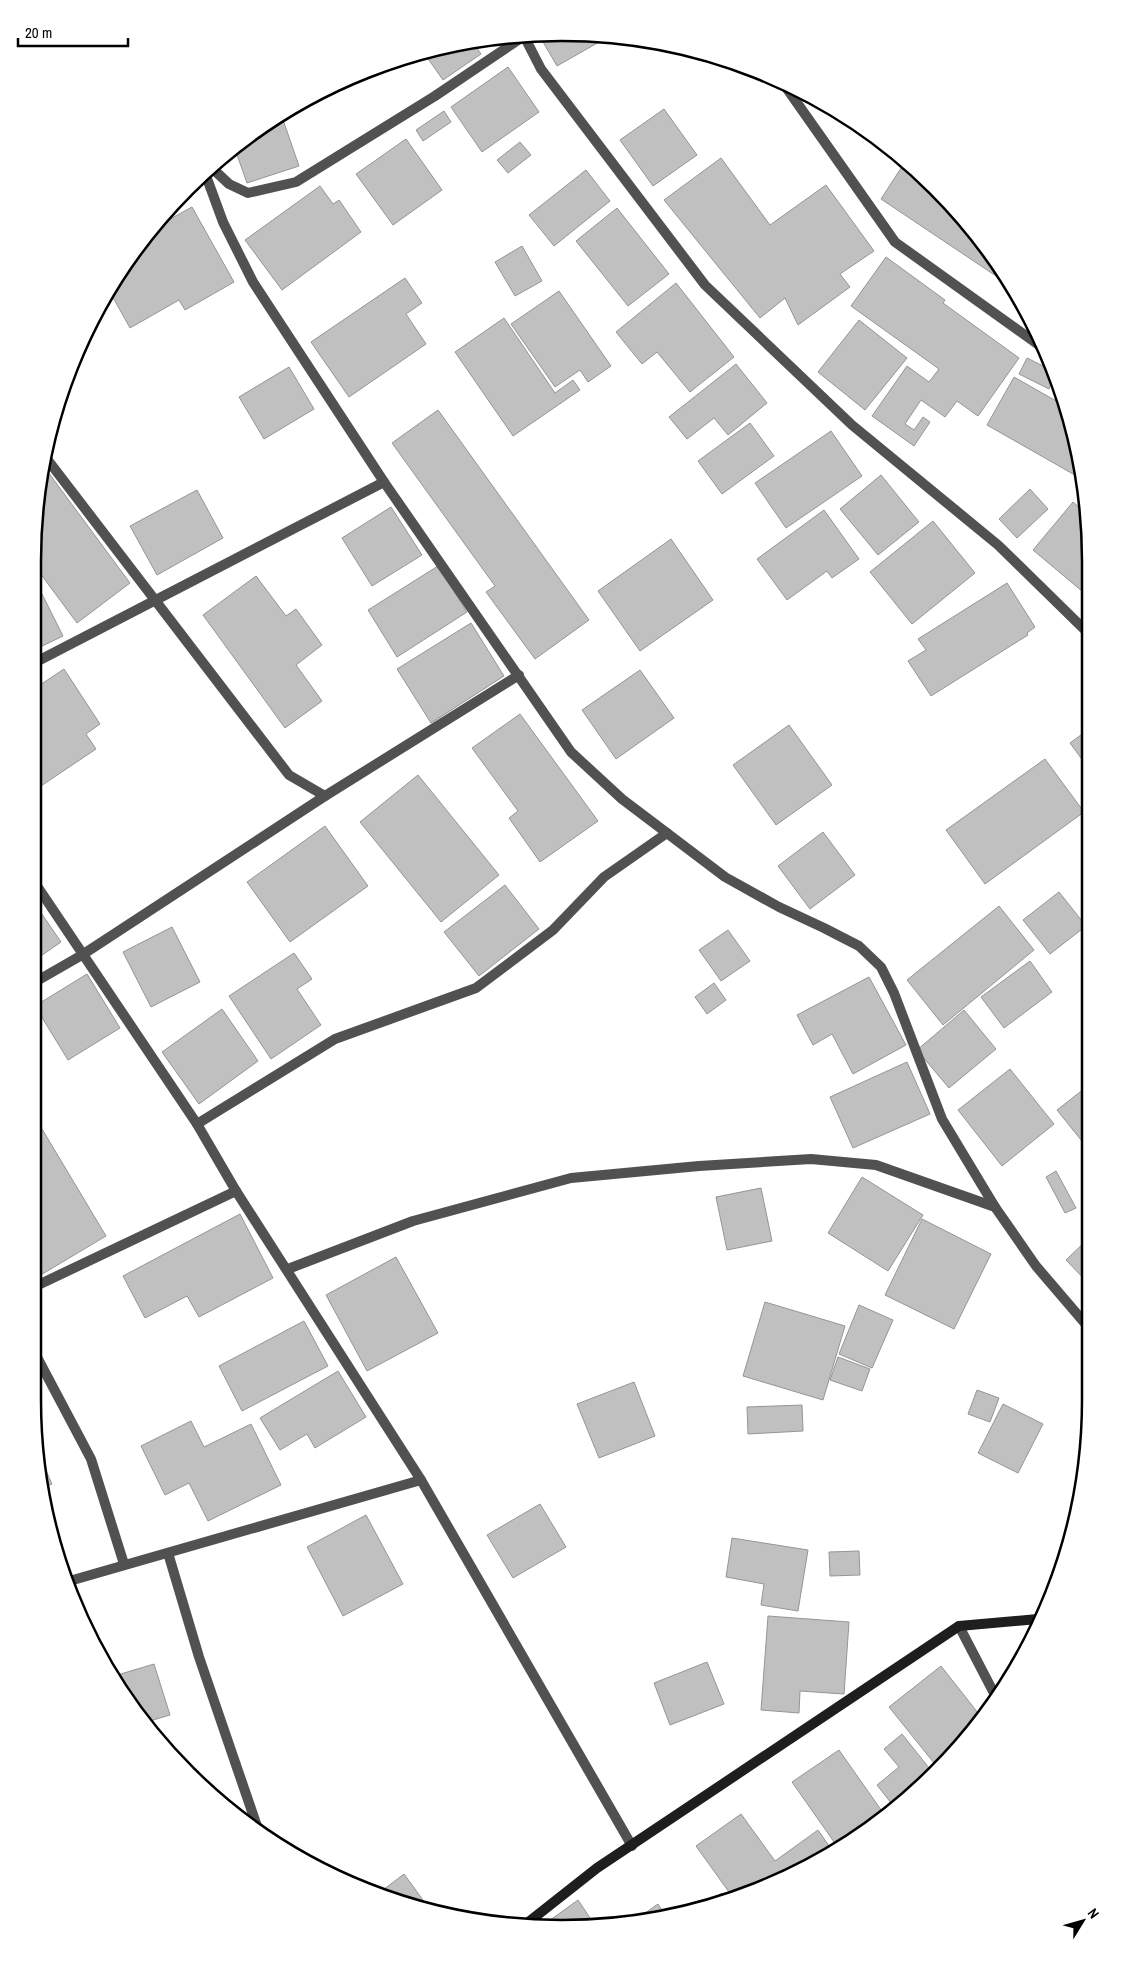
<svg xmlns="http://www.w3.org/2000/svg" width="1123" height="1961" font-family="'Archivo Narrow',sans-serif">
	<rect width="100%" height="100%" fill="#fff"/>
	<g fill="#c0c0c0" stroke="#959595">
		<path d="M 561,33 L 608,37 L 557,66 L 539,35 Z"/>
		<path d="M 472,41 L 481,54 L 443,80 L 424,53 L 458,43 Z"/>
		<path d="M 508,67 L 539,112 L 482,152 L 451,107 Z"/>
		<path d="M 664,109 L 697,155 L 653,186 L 620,140 Z"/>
		<path d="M 444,111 L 451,122 L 423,141 L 416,130 Z"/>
		<path d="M 281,114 L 299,166 L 247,183 L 235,149 L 267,122 Z"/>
		<path d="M 406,139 L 442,190 L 393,225 L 356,174 Z"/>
		<path d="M 520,142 L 531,155 L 508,173 L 497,160 Z"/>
		<path d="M 721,158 L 770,225 L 826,185 L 874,251 L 840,274 L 850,287 L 798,325 L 785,298 L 760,318 L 664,200 Z"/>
		<path d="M 905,162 L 936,188 L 1011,286 L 881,199 Z"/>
		<path d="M 586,170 L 610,201 L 554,246 L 529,215 Z"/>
		<path d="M 320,186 L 333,204 L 339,200 L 361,232 L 282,290 L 245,240 Z"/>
		<path d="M 192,207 L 234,282 L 185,310 L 179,300 L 130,328 L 110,292 L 121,268 L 154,228 Z"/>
		<path d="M 617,208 L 669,274 L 628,306 L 576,241 Z"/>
		<path d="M 522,246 L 542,281 L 515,296 L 495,262 Z"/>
		<path d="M 886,257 L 945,300 L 943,303 L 1019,358 L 978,416 L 957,401 L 945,417 L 921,400 L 905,424 L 914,430 L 923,417 L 930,422 L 914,446 L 872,416 L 907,366 L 929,382 L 939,369 L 851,306 Z"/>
		<path d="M 405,278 L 422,303 L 406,314 L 426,344 L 349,397 L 311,342 Z"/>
		<path d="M 676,283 L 734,357 L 690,392 L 657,352 L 642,364 L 616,332 Z"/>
		<path d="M 559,291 L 611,366 L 588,382 L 580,370 L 555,387 L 511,324 Z"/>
		<path d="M 504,318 L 555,393 L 573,380 L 580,390 L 513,436 L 455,352 Z"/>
		<path d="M 859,320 L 907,358 L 865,410 L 818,372 Z"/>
		<path d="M 1027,358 L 1053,371 L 1055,376 L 1049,389 L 1019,374 Z"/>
		<path d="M 736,364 L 767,403 L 728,435 L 714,418 L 687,439 L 669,417 Z"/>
		<path d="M 289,367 L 314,409 L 264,439 L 239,397 Z"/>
		<path d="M 1014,377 L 1065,406 L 1080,478 L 987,425 Z"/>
		<path d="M 438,410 L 589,620 L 535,659 L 486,592 L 495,586 L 392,443 Z"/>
		<path d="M 750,423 L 774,456 L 722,494 L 698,461 Z"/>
		<path d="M 831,431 L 862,476 L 786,528 L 755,483 Z"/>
		<path d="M 45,468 L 130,583 L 77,623 L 34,565 L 34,527 Z"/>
		<path d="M 881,475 L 919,522 L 878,555 L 840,509 Z"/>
		<path d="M 1030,489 L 1048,509 L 1017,538 L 999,519 Z"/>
		<path d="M 197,490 L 223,538 L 157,575 L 130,526 Z"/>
		<path d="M 1073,502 L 1087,514 L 1089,527 L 1089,597 L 1033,550 Z"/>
		<path d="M 391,507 L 422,555 L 372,586 L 342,538 Z"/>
		<path d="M 824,510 L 859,559 L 832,578 L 827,571 L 787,600 L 757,559 Z"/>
		<path d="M 933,521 L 975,573 L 912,624 L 870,572 Z"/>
		<path d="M 671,539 L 713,600 L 640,651 L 598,591 Z"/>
		<path d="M 438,566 L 467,612 L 397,657 L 368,610 Z"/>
		<path d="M 256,576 L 286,616 L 296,609 L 322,645 L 296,665 L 322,701 L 285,728 L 203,615 Z"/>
		<path d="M 34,578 L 63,636 L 34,650 Z"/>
		<path d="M 1007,583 L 1035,627 L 1027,633 L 1028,635 L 931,696 L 908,661 L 926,650 L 918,639 Z"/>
		<path d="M 471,623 L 504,676 L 431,723 L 397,669 Z"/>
		<path d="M 64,669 L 100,724 L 86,734 L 96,749 L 35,790 L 34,689 Z"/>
		<path d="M 640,670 L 674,718 L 616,759 L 582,710 Z"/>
		<path d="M 520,714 L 598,821 L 540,862 L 509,818 L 518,811 L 472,748 Z"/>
		<path d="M 789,725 L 832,785 L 776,825 L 733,765 Z"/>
		<path d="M 1089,729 L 1089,769 L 1070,743 Z"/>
		<path d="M 1045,759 L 1084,812 L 985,884 L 946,830 Z"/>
		<path d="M 418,775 L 499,875 L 441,922 L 360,822 Z"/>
		<path d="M 325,826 L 368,886 L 290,942 L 247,882 Z"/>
		<path d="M 823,832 L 855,875 L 810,909 L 778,866 Z"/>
		<path d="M 505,885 L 539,929 L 479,976 L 444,932 Z"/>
		<path d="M 1059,892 L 1086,926 L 1050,954 L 1023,920 Z"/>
		<path d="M 35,904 L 61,942 L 35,960 Z"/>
		<path d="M 999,906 L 1034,950 L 943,1025 L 907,980 Z"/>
		<path d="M 172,927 L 200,982 L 151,1007 L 123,952 Z"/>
		<path d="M 728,930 L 750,961 L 721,981 L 699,950 Z"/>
		<path d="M 294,953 L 312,979 L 297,989 L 321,1025 L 271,1059 L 229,996 Z"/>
		<path d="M 1030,961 L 1052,992 L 1004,1028 L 981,997 Z"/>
		<path d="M 87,974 L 120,1028 L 68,1060 L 35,1006 Z"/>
		<path d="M 869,977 L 906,1045 L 853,1074 L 832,1034 L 813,1045 L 797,1015 Z"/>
		<path d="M 714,983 L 726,1000 L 707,1014 L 695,997 Z"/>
		<path d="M 222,1009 L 258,1061 L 199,1104 L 162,1052 Z"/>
		<path d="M 964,1010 L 996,1049 L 949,1088 L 917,1050 Z"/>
		<path d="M 907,1062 L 930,1114 L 853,1148 L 830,1097 Z"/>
		<path d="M 1010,1069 L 1054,1124 L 1002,1166 L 958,1110 Z"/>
		<path d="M 1089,1085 L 1089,1150 L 1057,1110 Z"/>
		<path d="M 36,1119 L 106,1236 L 39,1276 L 36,1272 Z"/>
		<path d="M 1056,1171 L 1076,1208 L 1065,1213 L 1046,1177 Z"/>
		<path d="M 862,1177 L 923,1215 L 888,1271 L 828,1233 Z"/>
		<path d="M 761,1188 L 772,1241 L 727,1250 L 716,1197 Z"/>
		<path d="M 240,1214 L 273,1278 L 199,1317 L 187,1296 L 145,1318 L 123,1276 Z"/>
		<path d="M 922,1219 L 991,1254 L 954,1329 L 885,1295 Z"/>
		<path d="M 1089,1238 L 1089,1284 L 1066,1260 Z"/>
		<path d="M 396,1257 L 438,1333 L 367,1371 L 326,1295 Z"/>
		<path d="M 765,1302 L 845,1326 L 823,1400 L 743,1376 Z"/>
		<path d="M 859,1305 L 893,1320 L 872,1368 L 839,1354 Z"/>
		<path d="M 304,1321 L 328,1366 L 242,1411 L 219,1366 Z"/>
		<path d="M 838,1357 L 870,1369 L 862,1391 L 830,1380 Z"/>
		<path d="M 338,1371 L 366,1417 L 315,1448 L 307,1434 L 280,1450 L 260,1418 Z"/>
		<path d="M 634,1382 L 655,1436 L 599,1458 L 577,1404 Z"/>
		<path d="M 977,1390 L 999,1398 L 990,1422 L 968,1414 Z"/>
		<path d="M 1003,1404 L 1043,1424 L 1018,1473 L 978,1453 Z"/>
		<path d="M 802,1405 L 803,1431 L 748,1434 L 747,1407 Z"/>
		<path d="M 191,1421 L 204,1447 L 251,1424 L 281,1485 L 208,1521 L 189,1483 L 165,1495 L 141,1446 Z"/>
		<path d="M 37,1450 L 52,1484 L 42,1488 L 37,1469 Z"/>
		<path d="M 540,1504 L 566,1547 L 513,1578 L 487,1535 Z"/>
		<path d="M 366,1515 L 403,1584 L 343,1616 L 307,1547 Z"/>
		<path d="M 732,1538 L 808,1550 L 798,1611 L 761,1605 L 764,1584 L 726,1577 Z"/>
		<path d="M 859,1551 L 860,1575 L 830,1576 L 829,1552 Z"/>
		<path d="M 768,1616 L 849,1622 L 844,1694 L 800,1691 L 799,1713 L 761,1710 Z"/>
		<path d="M 707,1662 L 724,1704 L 670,1725 L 654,1683 Z"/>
		<path d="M 154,1664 L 170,1715 L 143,1723 L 114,1676 Z"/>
		<path d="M 941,1666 L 982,1718 L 959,1749 L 938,1768 L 889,1707 Z"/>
		<path d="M 902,1734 L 933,1773 L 895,1808 L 877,1785 L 899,1767 L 884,1749 Z"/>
		<path d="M 839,1750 L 886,1817 L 839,1849 L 792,1782 Z"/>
		<path d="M 741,1814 L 775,1861 L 818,1830 L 834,1853 L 826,1858 L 734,1899 L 696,1846 Z"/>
		<path d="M 404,1874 L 431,1911 L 379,1893 Z"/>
		<path d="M 722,1893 L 727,1902 L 699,1909 Z"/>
		<path d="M 578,1900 L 590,1918 L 579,1927 L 562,1928 L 542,1926 Z"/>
		<path d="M 658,1904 L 667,1918 L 634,1921 Z"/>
	</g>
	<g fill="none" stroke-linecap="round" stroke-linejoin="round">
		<g stroke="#515151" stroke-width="10">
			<path d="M 783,83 L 895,242 L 1043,348"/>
			<path d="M 212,168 L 229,184 L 248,193 L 296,182 L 435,96 L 524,36 L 541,69 L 705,285 L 852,425 L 998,545 L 1089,634"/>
			<path d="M 205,173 L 223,222 L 253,282 L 384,482 L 571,752 L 622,799 L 725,877 L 779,907 L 824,928 L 859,946 L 881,967 L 894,993 L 942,1119 L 995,1207 L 1036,1266 L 1089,1328"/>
			<path d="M 47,459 L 289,775 L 325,796"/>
			<path d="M 34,663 L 384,482"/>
			<path d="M 35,883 L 197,1124 L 236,1191 L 421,1480 L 632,1846"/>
			<path d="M 35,982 L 82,955 L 325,796 L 519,675"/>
			<path d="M 197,1124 L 335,1039 L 476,988 L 553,930 L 604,877 L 667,833"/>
			<path d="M 288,1269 L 413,1221 L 571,1178 L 699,1166 L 811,1159 L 876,1165 L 995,1207"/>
			<path d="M 36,1286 L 236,1191"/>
			<path d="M 37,1357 L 91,1459 L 124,1564"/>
			<path d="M 168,1553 L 199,1657 L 259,1832"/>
			<path d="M 66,1582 L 421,1480"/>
			<path d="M 959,1626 L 997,1699"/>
		</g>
		<path stroke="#1e1e1e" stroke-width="10" d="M 526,1924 L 597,1868 L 959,1626 L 1038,1619"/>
	</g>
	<path d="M0 0H1123V1961H0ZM561 41H562A520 520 0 0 1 1082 561V1400A520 520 0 0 1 562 1920H561A520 520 0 0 1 41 1400V561A520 520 0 0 1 561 41Z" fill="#fff" fill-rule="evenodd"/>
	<path fill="none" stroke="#000" stroke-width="2.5" d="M561 41H562A520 520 0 0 1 1082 561V1400A520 520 0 0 1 562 1920H561A520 520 0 0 1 41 1400V561A520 520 0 0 1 561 41Z"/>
	<g transform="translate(1083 1921) rotate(53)" stroke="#ffffff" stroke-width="4" paint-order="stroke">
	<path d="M0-4L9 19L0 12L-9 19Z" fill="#000000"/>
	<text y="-8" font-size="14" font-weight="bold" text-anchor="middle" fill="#000000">N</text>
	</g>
	<path d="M18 38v8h110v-8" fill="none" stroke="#000000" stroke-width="2.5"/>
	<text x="25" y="38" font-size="15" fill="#000000" stroke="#ffffff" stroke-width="4" paint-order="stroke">20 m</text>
</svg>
